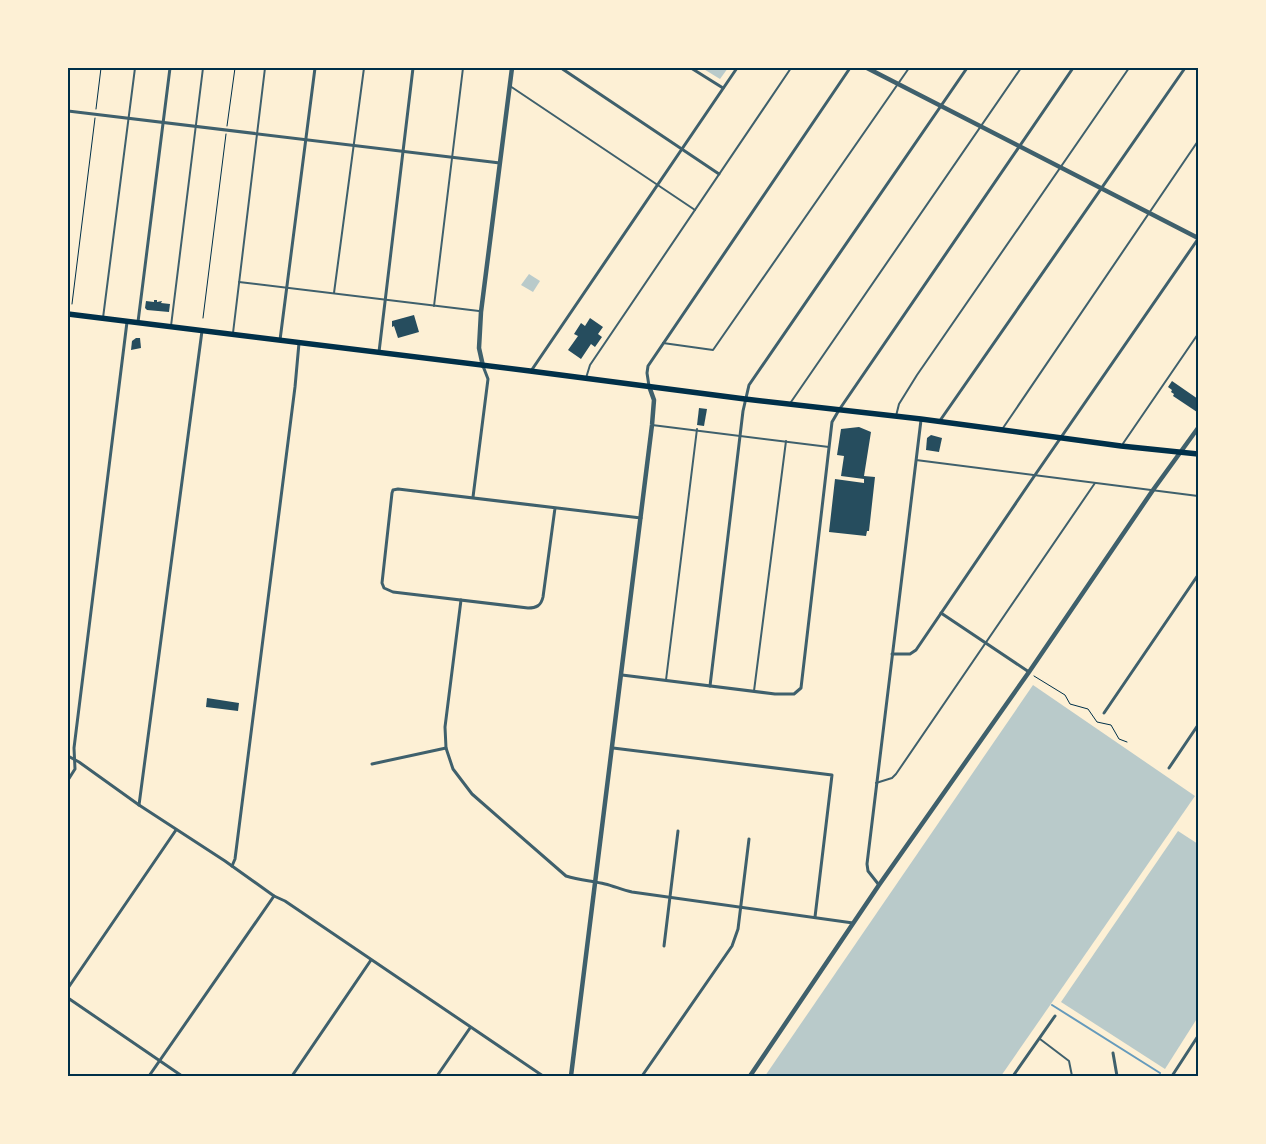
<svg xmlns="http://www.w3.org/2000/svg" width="1266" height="1144" font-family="'Noto Sans',sans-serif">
	<rect width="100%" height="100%" fill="#fdf0d5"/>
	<g fill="#b9caca">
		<path d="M 702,68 L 728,68 L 720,79 Z"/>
		<path d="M 529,274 L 540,281 L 533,292 L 521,285 Z"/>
		<path d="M 1033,685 L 1195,796 L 1001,1076 L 765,1076 Z"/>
		<path d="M 1178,831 L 1198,844 L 1198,1017 L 1165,1069 L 1061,1002 Z"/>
	</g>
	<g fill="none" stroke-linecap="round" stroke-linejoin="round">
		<path stroke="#669bbc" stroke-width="2" d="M 1052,1005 L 1160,1073"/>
	</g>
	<g fill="#264d5e">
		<path d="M 154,300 L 157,300 L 157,302 L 162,301 L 161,303 L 170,304 L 169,312 L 147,310 L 145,308 L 146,301 L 154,302 Z"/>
		<path d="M 414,315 L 419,332 L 398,338 L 394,326 L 392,327 L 392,321 Z"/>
		<path d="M 590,318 L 603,327 L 598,334 L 602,337 L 595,347 L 591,344 L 581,359 L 568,350 L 578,336 L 574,334 L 581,323 L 585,326 Z"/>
		<path d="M 136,338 L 140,338 L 141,348 L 131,350 L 132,341 Z"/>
		<path d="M 1172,381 L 1198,399 L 1197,412 L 1173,396 L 1174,394 L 1171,392 L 1172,390 L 1168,387 Z"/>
		<path d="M 699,408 L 707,409 L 704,426 L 697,425 Z"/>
		<path d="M 859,427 L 871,432 L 864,476 L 875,477 L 869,531 L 867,531 L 866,536 L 829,532 L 835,479 L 864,483 L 864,479 L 841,476 L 844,456 L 837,455 L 841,429 Z"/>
		<path d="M 931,435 L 942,438 L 939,452 L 926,450 L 927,438 Z"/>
		<path d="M 207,698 L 239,703 L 238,711 L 206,707 Z"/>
	</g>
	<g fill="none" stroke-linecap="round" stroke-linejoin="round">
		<g stroke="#003049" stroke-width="1">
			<path d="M 96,109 L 101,68"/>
			<path d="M 227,126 L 235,68"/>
			<path d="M 72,304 L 95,118"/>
			<path d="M 203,318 L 226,134"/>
			<path d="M 1034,676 L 1065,695 L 1070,704 L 1088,709 L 1097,722 L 1111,725 L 1119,739 L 1127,742"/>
		</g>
		<g stroke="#3f606c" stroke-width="2">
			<path d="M 68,75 L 69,68"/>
			<path d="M 510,86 L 695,210"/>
			<path d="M 239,282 L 479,311"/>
			<path d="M 334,293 L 364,68"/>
			<path d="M 434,306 L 463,68"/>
			<path d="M 103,318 L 135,68"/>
			<path d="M 171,326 L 203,68"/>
			<path d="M 233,333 L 265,68"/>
			<path d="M 663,343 L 713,350 L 909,68"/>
			<path d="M 586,378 L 590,365 L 791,68"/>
			<path d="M 791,402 L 1021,68"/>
			<path d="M 896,416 L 899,404 L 917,375 L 1129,68"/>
			<path d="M 652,425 L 829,447"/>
			<path d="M 1003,428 L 1198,141"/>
			<path d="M 1122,445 L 1198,334"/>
			<path d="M 916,460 L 1198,496"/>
			<path d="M 666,680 L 697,429"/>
			<path d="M 754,691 L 786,441"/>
			<path d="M 876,783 L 892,778 L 896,774 L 1095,483"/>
			<path d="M 1040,1039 L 1069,1061 L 1072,1076"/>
		</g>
		<g stroke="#3f606c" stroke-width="3">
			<path d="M 561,68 L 719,174"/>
			<path d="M 691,68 L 723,88"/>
			<path d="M 68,111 L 500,163"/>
			<path d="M 138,322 L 170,68"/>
			<path d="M 280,340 L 315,68"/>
			<path d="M 379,352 L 413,68"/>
			<path d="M 531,371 L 737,68"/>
			<path d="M 649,386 L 647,373 L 648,366 L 850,68"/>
			<path d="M 939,422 L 1185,68"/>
			<path d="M 473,497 L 488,379 L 483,366"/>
			<path d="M 555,508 L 543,597 C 541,606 536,608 528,608 L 393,592 L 384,588 L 382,583 L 392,493 L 393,490 L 398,489 L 641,518"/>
			<path d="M 461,600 L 445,727 L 446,748 L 453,769 L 472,794 L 566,876 C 579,880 592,881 605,884 C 614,886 622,890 632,892 L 853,923"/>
			<path d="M 941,613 L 1029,672"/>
			<path d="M 892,654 L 910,654 L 916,650 L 1035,475 L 1198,239"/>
			<path d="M 622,675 L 775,694 L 794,694 L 801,688 L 832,422 L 839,410 L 1073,68"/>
			<path d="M 710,686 L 743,411 L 749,385 L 967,68"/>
			<path d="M 1104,713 L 1198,575"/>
			<path d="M 613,748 L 832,775 L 815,917"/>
			<path d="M 68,756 L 79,762 L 139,805 L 225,861 L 274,896 L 285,901 L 543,1076"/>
			<path d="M 372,764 L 446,748"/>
			<path d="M 1169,768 L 1198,725"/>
			<path d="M 68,780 L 75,769 L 74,748 L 127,322"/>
			<path d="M 139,805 L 202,331"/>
			<path d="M 232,866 L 235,859 L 295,387 L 299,343"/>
			<path d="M 879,885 L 868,871 L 867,864 L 921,420"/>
			<path d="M 664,946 L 678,831"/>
			<path d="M 68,988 L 176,830"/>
			<path d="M 68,998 L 182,1076"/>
			<path d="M 1113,1053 L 1117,1076"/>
			<path d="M 149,1076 L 274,896"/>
			<path d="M 292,1076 L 371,960"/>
			<path d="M 437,1076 L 470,1028"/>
			<path d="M 642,1076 L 732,946 L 738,929 L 749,839"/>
			<path d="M 1013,1076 L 1055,1016"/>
			<path d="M 1172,1076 L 1198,1036"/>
		</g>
		<g stroke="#3f606c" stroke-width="4.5">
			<path d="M 867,68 L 1198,238"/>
			<path d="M 483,366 L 479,348 L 481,312 L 512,68"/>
			<path d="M 571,1076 L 652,425 L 654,400 L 649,386"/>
			<path d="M 750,1076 L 879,885 L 1029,672 L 1153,490 L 1198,428"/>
		</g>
		<path stroke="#003049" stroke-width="5.5" d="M 68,314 L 530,371 L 745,399 L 921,419 L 1121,446 L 1198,454"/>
	</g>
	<rect width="1266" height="1144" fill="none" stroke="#fdf0d5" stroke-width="138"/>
	<rect x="69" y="69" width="1128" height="1006" fill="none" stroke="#003049" stroke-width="2"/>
</svg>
